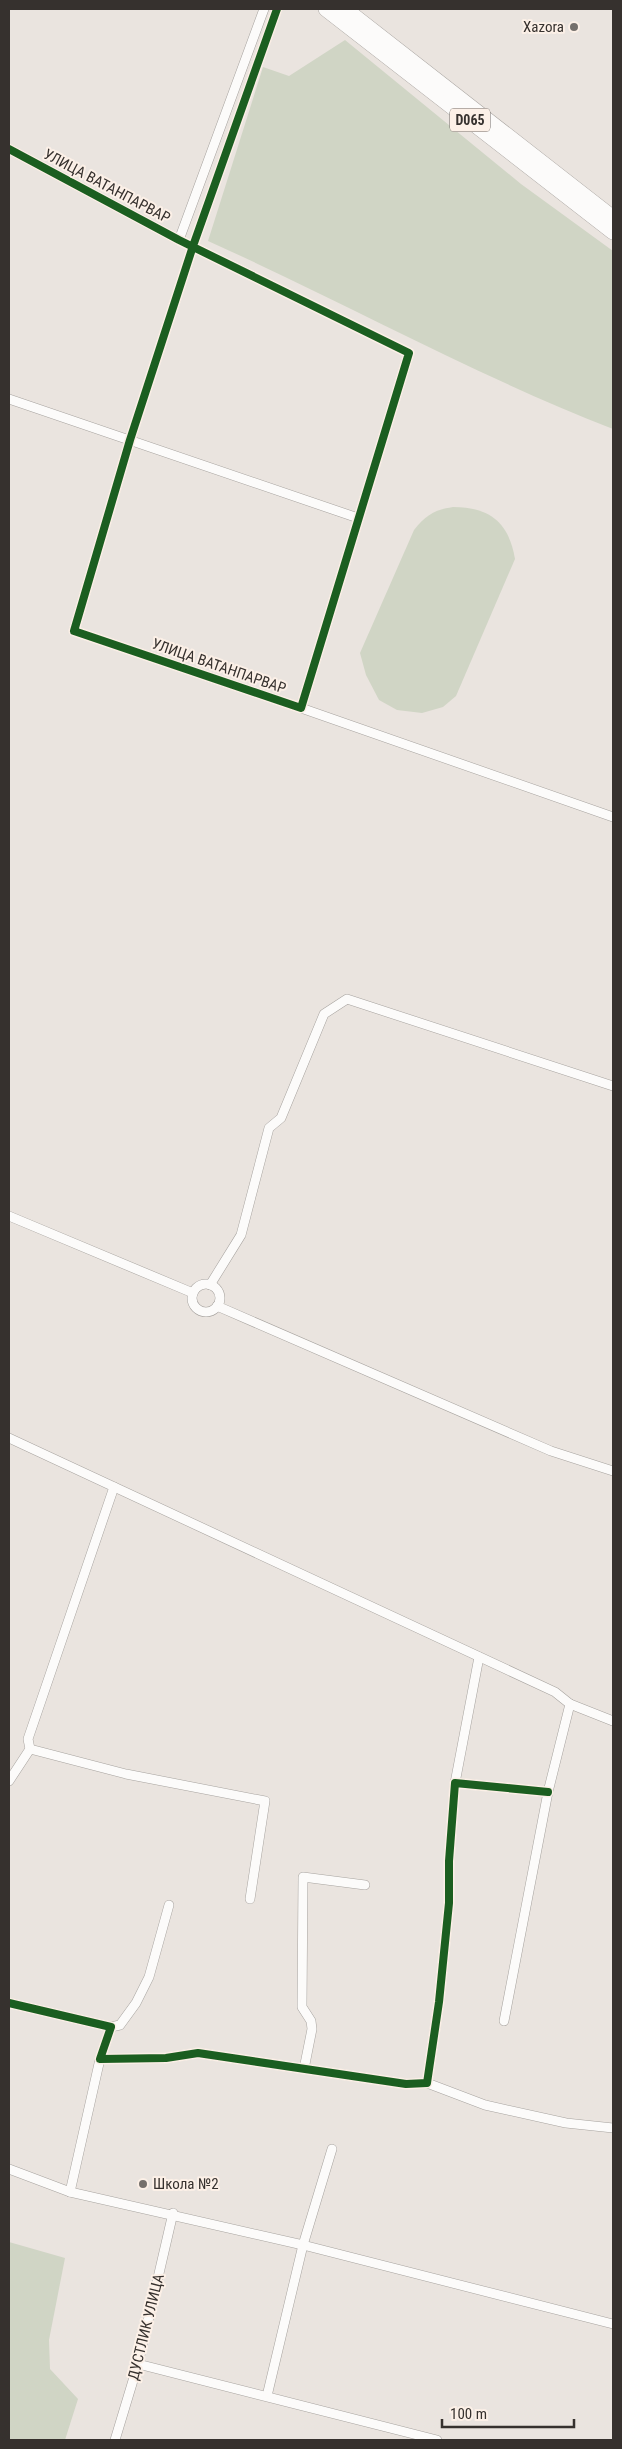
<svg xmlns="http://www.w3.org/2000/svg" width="622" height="2449" font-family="'Roboto Condensed',sans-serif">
	<rect width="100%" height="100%" fill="#eae4df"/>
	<g fill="#d0d5c5">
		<path d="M 345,40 L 521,184 L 613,251 L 613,429 C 474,375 344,302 208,241 L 263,67 L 289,76 Z"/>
		<path d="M 453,507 C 490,507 509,523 515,559 L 456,696 L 443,707 L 422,713 L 397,710 L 379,700 L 366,675 L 360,653 L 414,530 C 426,515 434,510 453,507 Z"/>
		<path d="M 9,2242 L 65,2258 L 49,2340 L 50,2369 L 78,2399 L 65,2440 L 9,2440 Z"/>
	</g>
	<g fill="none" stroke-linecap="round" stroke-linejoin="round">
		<defs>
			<g id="minor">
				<path d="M 9,149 L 179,240 C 255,277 332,315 409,353 L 301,708 L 74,631 L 130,440 L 193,246 L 277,9"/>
				<path d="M 179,240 L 264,9"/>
				<path d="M 9,399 L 358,518"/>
				<path d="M 301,708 L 613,817"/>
				<path d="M 9,1216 L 193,1293"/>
				<circle cx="206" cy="1298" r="14"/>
				<path d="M 210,1285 L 241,1235 L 269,1128 L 281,1118 L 324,1014 L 347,999 L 613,1086"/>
				<path d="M 217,1306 L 551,1451 L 613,1471"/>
				<path d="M 9,1438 L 555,1692 L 570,1704"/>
				<path d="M 30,1749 L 126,1774 L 265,1801 L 250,1899"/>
				<path d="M 9,1781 L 30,1749 L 28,1739 L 114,1487"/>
				<path d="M 455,1783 L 479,1657"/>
				<path d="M 9,2003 L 111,2027 L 100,2059 L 166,2058 L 198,2053 L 406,2084 L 427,2083 L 439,2002 L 449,1903 L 449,1861 L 455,1783 L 548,1792"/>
				<path d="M 504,2021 L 548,1792 L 570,1704 L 613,1721"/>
				<path d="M 111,2027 L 120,2025 L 136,2003 L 149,1977 L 169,1905"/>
				<path d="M 304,2069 L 312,2029 L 311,2021 L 302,2007 L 303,1877 L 365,1885"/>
				<path d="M 427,2083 L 485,2105 L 566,2123 L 613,2128"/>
				<path d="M 9,2169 L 70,2192 L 303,2245 L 613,2324"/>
				<path d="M 70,2192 L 100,2059"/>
				<path d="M 138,2364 L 437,2440"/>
				<path d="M 267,2396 L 303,2245 L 332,2149"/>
				<path d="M 115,2440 L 138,2364 L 173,2213"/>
			</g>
			<g id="primary">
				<path d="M 326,9 L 613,232"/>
				<path d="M 345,9 L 613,218"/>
			</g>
		</defs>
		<use href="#minor" stroke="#a7a39f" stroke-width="10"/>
		<use href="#primary" stroke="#a7a39f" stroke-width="16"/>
		<use href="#minor" stroke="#fcfbfa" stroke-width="9"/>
		<use href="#primary" stroke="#fcfbfa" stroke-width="15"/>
		<defs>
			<g id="cycleway">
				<path d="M 9,149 L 179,240 C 255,277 332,315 409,353 L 301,708 L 74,631 L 130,440 L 193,246 L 277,9"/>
				<path d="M 9,2003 L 111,2027 L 100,2059 L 166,2058 L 198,2053 L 406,2084 L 427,2083 L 439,2002 L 449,1903 L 449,1861 L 455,1783 L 548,1792"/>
			</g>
		</defs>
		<use href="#cycleway" stroke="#fcf0e7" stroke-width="11"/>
		<use href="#cycleway" stroke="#1b5e20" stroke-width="8"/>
	</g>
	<g fill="#75706c" stroke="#fcf0e7" stroke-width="2">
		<circle cx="574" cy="27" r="5"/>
		<circle cx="143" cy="2184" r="5"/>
	</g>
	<g text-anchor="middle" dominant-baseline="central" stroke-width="4" stroke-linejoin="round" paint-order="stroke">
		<rect fill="#fcf0e7" stroke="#716a66" stroke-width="1" x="450" y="108.5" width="40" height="23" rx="4"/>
		<g font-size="14" font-weight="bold" fill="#36312e">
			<text x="470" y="120">D065</text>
		</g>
		<g font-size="15" fill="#36312e" stroke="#fcf0e7" text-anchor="end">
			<text x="564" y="27">Xazora</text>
			<text x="153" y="2184" text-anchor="start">Школа №2</text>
		</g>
		<g font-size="15" fill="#36312e" stroke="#fcf0e7">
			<text transform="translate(107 186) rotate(28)">УЛИЦА ВАТАНПАРВАР</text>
			<text transform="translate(219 666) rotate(19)">УЛИЦА ВАТАНПАРВАР</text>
			<text transform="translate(146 2327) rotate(-76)">ДУСТЛИК УЛИЦА</text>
		</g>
	</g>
	<rect width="622" height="2449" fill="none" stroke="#36312e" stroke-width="20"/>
	<path d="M442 2419v8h132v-8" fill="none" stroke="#36312e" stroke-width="2.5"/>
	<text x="450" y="2419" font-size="15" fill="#36312e" stroke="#fcf0e7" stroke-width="4" paint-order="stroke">100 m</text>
</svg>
